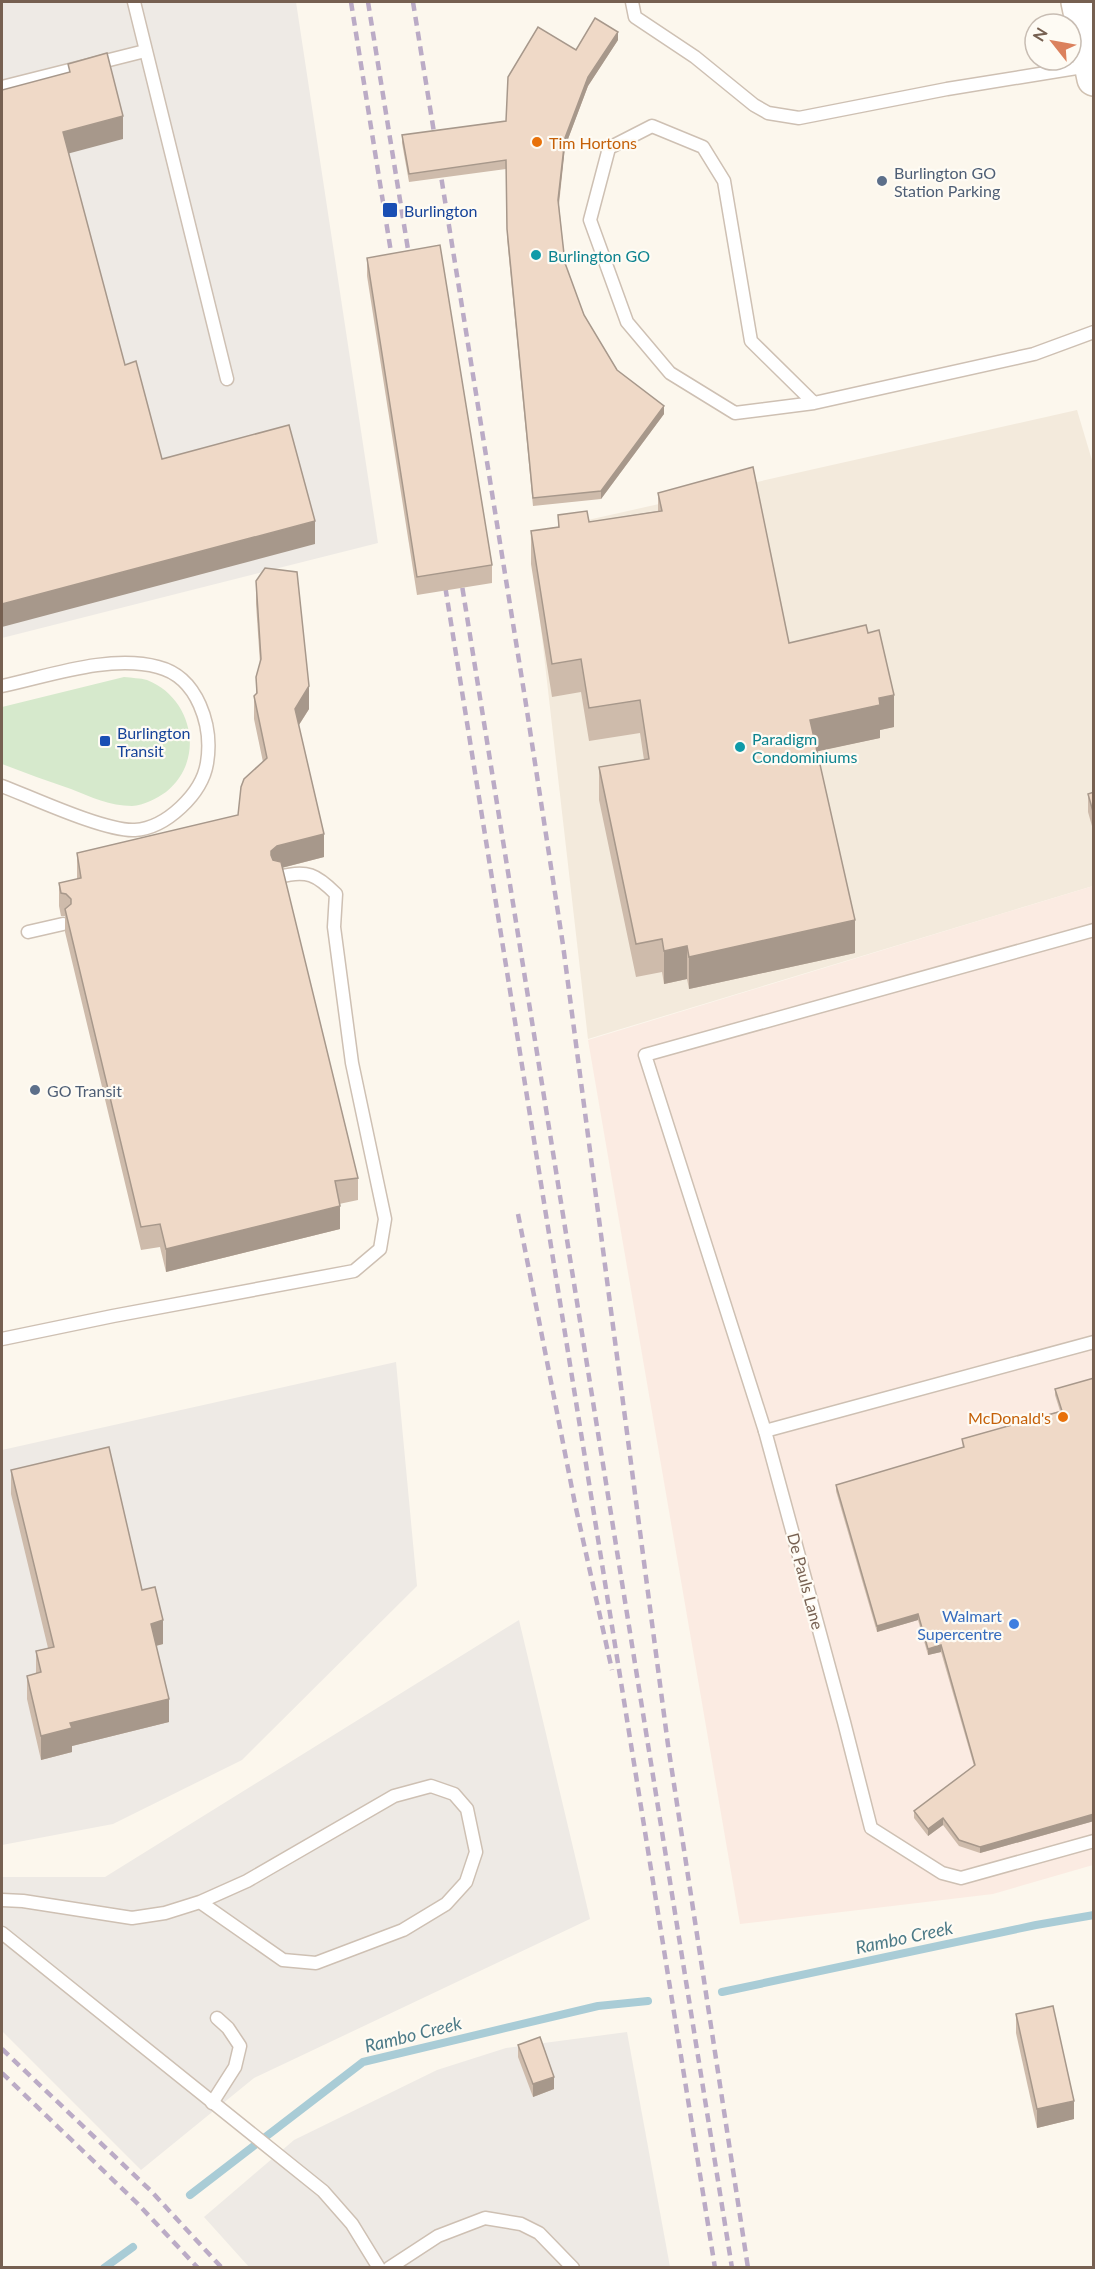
<svg xmlns="http://www.w3.org/2000/svg" width="1095" height="2269" font-family="Lato,sans-serif">
	<rect width="100%" height="100%" fill="#fcf7ed"/>
	<path fill="#f3eadc" d="M 1077,410 L 1094,467 L 1093,886 L 588,1039 L 530,533 Z"/>
	<path fill="#fbebe2" d="M 1093,886 L 1093,1865 L 993,1894 L 740,1924 L 588,1040 Z"/>
	<g fill="#eeeae5">
		<path d="M 2,2 L 296,2 L 378,543 L 2,638 Z"/>
		<path d="M 396,1362 L 417,1586 L 242,1760 L 113,1824 L 2,1845 L 2,1450 Z"/>
		<path d="M 519,1620 L 590,1919 L 254,2078 L 141,2170 L 2,2031 L 2,1877 L 105,1877 Z"/>
		<path d="M 627,2032 L 670,2267 L 249,2267 L 204,2217 L 294,2140 L 437,2070 L 506,2048 Z"/>
	</g>
	<path fill="#d6e9cc" d="M 124,677 C 132,678 140,678 147,680 C 193,698 206,760 166,792 C 156,799 144,805 132,806 C 110,806 91,797 71,789 C 48,781 25,773 2,764 L 2,707 Z"/>
	<g fill="none" stroke-linecap="round" stroke-linejoin="round">
		<g stroke="#a9ccd6" stroke-width="8">
			<path d="M 722,1992 L 1036,1925 L 1094,1915"/>
			<path d="M 190,2195 L 363,2062 L 598,2006 L 648,2001"/>
			<path d="M 104,2268 L 133,2247"/>
		</g>
		<defs>
			<g id="lane">
				<path d="M 134,2 L 227,379"/>
				<path d="M 632,2 L 635,17 L 695,57 L 754,105 L 768,113 L 799,118 L 947,89 L 1089,66"/>
				<path d="M 2,87 L 145,51"/>
				<path d="M 814,403 L 751,341 L 724,181 L 703,147 L 652,126 L 609,148 L 590,220 L 627,322 L 670,373 L 735,413 L 814,403 L 1034,354 L 1094,332"/>
				<path d="M 2,686 C 49,676 110,654 158,667 C 198,677 213,726 207,763 C 202,794 166,828 135,830 C 106,832 31,797 2,786"/>
				<path d="M 28,932 L 63,924"/>
				<path d="M 2,1339 L 113,1316 L 354,1271 L 380,1249 L 385,1219 L 352,1063 L 334,927 L 336,894 C 317,875 307,869 279,877"/>
				<path d="M 1094,1342 L 765,1431 L 844,1722 L 871,1828 L 942,1873 L 961,1878 L 1094,1841"/>
				<path d="M 765,1431 L 645,1055 L 1094,930"/>
				<path d="M 2,1900 L 23,1901 L 132,1918 L 165,1913 L 200,1902 L 247,1881 L 394,1796 L 431,1786 L 454,1794 L 467,1809 L 476,1852 L 466,1882 L 446,1904 L 403,1930 L 316,1963 L 283,1960 L 200,1902"/>
				<path d="M 2,1933 L 323,2191 L 352,2224 L 379,2268"/>
				<path d="M 212,2103 L 235,2067 L 240,2046 L 228,2028 L 217,2018"/>
				<path d="M 389,2268 L 438,2236 L 485,2218 L 521,2224 L 539,2233 L 573,2268"/>
			</g>
			<path id="secondary" d="M 1078,2 L 1094,79"/>
		</defs>
		<use href="#lane" stroke="#cec0b3" stroke-width="15"/>
		<use href="#secondary" stroke="#d0c1b1" stroke-width="36"/>
		<use href="#lane" stroke="#fff" stroke-width="12"/>
		<use href="#secondary" stroke="#fff" stroke-width="33"/>
		<g stroke="#bbabc6" stroke-width="4.5" stroke-dasharray="9 6" stroke-linecap="butt">
			<path d="M 351,2 L 394,271"/>
			<path d="M 368,2 L 411,268"/>
			<path d="M 413,2 L 525,698 L 563,945 L 668,1745 L 748,2268"/>
			<path d="M 443,573 L 715,2268"/>
			<path d="M 460,573 L 732,2268"/>
			<path d="M 518,1214 L 575,1504 L 612,1670"/>
			<path d="M 2,2049 L 151,2191 L 222,2268"/>
			<path d="M 2,2073 L 137,2203 L 198,2268"/>
		</g>
	</g>
	<g fill="#cebbab">
		<path d="M 618,40 L 588,86 L 565,147 L 559,205 L 565,263 L 584,315 L 617,370 L 664,414 L 601,499 L 533,506 L 507,238 L 506,169 L 409,182 L 402,143 L 402,135 L 506,121 L 576,50 Z"/>
		<path d="M 367,258 L 492,565 L 492,583 L 417,595 L 367,276 Z"/>
		<path d="M 658,493 L 789,643 L 868,633 L 894,727 L 880,730 L 880,738 L 817,751 L 855,953 L 689,989 L 687,979 L 664,984 L 662,972 L 636,977 L 599,800 L 599,767 L 644,760 L 640,733 L 589,741 L 581,692 L 552,697 L 531,564 L 531,531 L 558,527 L 558,515 L 589,522 L 658,511 Z"/>
		<path d="M 256,581 L 309,709 L 299,725 L 324,857 L 282,868 L 358,1178 L 358,1200 L 339,1204 L 340,1229 L 166,1272 L 160,1247 L 141,1250 L 65,932 L 65,916 L 61,916 L 59,906 L 59,883 L 77,879 L 77,853 L 238,815 L 263,762 L 254,719 L 254,696 L 256,695 L 256,677 L 260,663 L 256,604 Z"/>
		<path d="M 1094,792 L 1094,833 L 1088,812 L 1088,794 Z"/>
		<path d="M 1094,1378 L 1094,1821 L 980,1853 L 959,1846 L 943,1825 L 928,1836 L 914,1818 L 914,1811 L 974,1766 L 941,1652 L 928,1655 L 918,1620 L 877,1632 L 836,1491 L 836,1485 L 963,1448 L 962,1439 L 1060,1411 L 1055,1395 L 1055,1389 Z"/>
		<path d="M 11,1470 L 142,1590 L 163,1644 L 156,1646 L 169,1722 L 72,1746 L 72,1752 L 41,1760 L 27,1699 L 27,1676 L 36,1674 L 36,1651 L 48,1648 L 11,1494 Z"/>
		<path d="M 1016,2014 L 1074,2119 L 1037,2128 L 1016,2033 Z"/>
		<path d="M 518,2045 L 554,2089 L 533,2097 L 518,2057 Z"/>
	</g>
	<g fill="#a7988b">
		<path d="M 618,32 L 618,40 L 588,86 L 565,147 L 558,209 L 558,200 L 565,138 L 588,77 Z"/>
		<path d="M 123,116 L 123,139 L 63,155 L 63,132 Z"/>
		<path d="M 664,406 L 664,414 L 601,499 L 601,491 Z"/>
		<path d="M 315,521 L 315,544 L 2,627 L 2,604 Z"/>
		<path d="M 309,686 L 309,709 L 295,731 L 295,709 Z"/>
		<path d="M 894,695 L 894,727 L 880,730 L 880,738 L 810,753 L 810,720 L 879,698 Z"/>
		<path d="M 324,834 L 324,857 L 277,869 L 271,874 L 271,851 L 277,846 Z"/>
		<path d="M 855,920 L 855,953 L 689,989 L 689,957 Z"/>
		<path d="M 687,946 L 687,979 L 664,984 L 664,951 Z"/>
		<path d="M 340,1206 L 340,1229 L 166,1272 L 166,1249 Z"/>
		<path d="M 918,1614 L 918,1620 L 877,1632 L 877,1626 Z"/>
		<path d="M 163,1620 L 163,1644 L 151,1647 L 151,1624 Z"/>
		<path d="M 941,1645 L 941,1652 L 928,1655 L 928,1649 Z"/>
		<path d="M 169,1699 L 169,1722 L 72,1746 L 72,1752 L 41,1760 L 41,1736 L 70,1723 Z"/>
		<path d="M 1094,1814 L 1094,1821 L 980,1853 L 980,1847 Z"/>
		<path d="M 943,1818 L 943,1825 L 928,1836 L 928,1829 Z"/>
		<path d="M 554,2077 L 554,2089 L 533,2097 L 533,2084 Z"/>
		<path d="M 1074,2101 L 1074,2119 L 1037,2128 L 1037,2109 Z"/>
	</g>
	<g fill="#efd9c7" stroke="#a7988b" stroke-width="1.5">
		<path d="M 595,18 L 618,32 L 588,77 L 565,138 L 558,200 L 565,263 L 584,315 L 617,370 L 664,406 L 601,491 L 533,498 L 507,229 L 506,160 L 409,174 L 402,135 L 506,121 L 508,77 L 538,27 L 576,50 Z"/>
		<path d="M 107,53 L 123,116 L 63,132 L 125,365 L 136,361 L 162,459 L 289,425 L 315,521 L 2,604 L 2,90 L 70,72 L 68,64 Z"/>
		<path d="M 440,245 L 492,565 L 417,577 L 367,258 Z"/>
		<path d="M 753,467 L 789,643 L 866,625 L 868,633 L 879,630 L 894,695 L 879,698 L 880,705 L 810,720 L 855,920 L 689,957 L 687,946 L 664,951 L 662,939 L 636,944 L 599,767 L 649,759 L 640,700 L 589,708 L 581,659 L 552,664 L 531,531 L 559,527 L 558,515 L 587,511 L 589,522 L 662,511 L 658,493 Z"/>
		<path d="M 265,568 L 297,572 L 309,686 L 295,709 L 324,834 L 277,846 L 271,851 L 271,855 L 273,860 L 281,862 L 358,1178 L 335,1181 L 340,1206 L 166,1249 L 160,1224 L 141,1227 L 65,909 L 71,904 L 71,899 L 66,894 L 61,893 L 59,883 L 81,878 L 77,853 L 238,815 L 241,787 L 244,779 L 267,758 L 254,696 L 257,693 L 256,677 L 261,659 L 256,581 Z"/>
		<path d="M 1094,792 L 1094,815 L 1088,794 Z"/>
		<path d="M 1094,1378 L 1094,1814 L 980,1847 L 959,1840 L 943,1818 L 928,1829 L 914,1811 L 975,1765 L 941,1645 L 928,1649 L 918,1614 L 877,1626 L 836,1485 L 964,1447 L 962,1439 L 1062,1411 L 1055,1389 Z"/>
		<path d="M 109,1447 L 142,1590 L 155,1587 L 163,1620 L 151,1624 L 169,1699 L 70,1723 L 72,1728 L 41,1736 L 27,1676 L 41,1672 L 36,1651 L 54,1647 L 11,1470 Z"/>
		<path d="M 1053,2006 L 1074,2101 L 1037,2109 L 1016,2014 Z"/>
		<path d="M 540,2037 L 554,2077 L 533,2084 L 518,2045 Z"/>
	</g>
	<g fill="#e8710a" stroke="#fefbf4" stroke-width="2">
		<circle cx="537" cy="142" r="6"/>
		<circle cx="1063" cy="1417" r="6"/>
	</g>
	<g fill="#5c6f8a" stroke="#fefbf4" stroke-width="2">
		<circle cx="882" cy="181" r="6"/>
		<circle cx="35" cy="1090" r="6"/>
	</g>
	<g fill="#1a4fb4" stroke="#fefbf4" stroke-width="2">
		<rect x="382" y="202" width="16" height="16" rx="3"/>
		<rect x="99" y="735" width="12" height="12" rx="3"/>
	</g>
	<g fill="#0f9aa8" stroke="#fefbf4" stroke-width="2">
		<circle cx="536" cy="255" r="6"/>
		<circle cx="740" cy="747" r="6"/>
	</g>
	<circle fill="#3f7fe0" stroke="#fefbf4" stroke-width="2" cx="1014" cy="1624" r="6"/>
	<g text-anchor="middle" dominant-baseline="central" stroke-width="4.5" stroke-linejoin="round" paint-order="stroke">
		<g font-size="16" fill="#c56008" stroke="#fefbf4" text-anchor="start">
			<text x="549" y="142">Tim Hortons</text>
			<text x="1051" y="1417" text-anchor="end">McDonald's</text>
		</g>
		<g font-size="16" fill="#4e5e75" stroke="#fefbf4" text-anchor="start">
			<text x="894" y="172">Burlington GO<tspan x="894" dy="18">Station Parking</tspan></text>
			<text x="47" y="1090">GO Transit</text>
		</g>
		<g font-size="16" fill="#164399" stroke="#fefbf4" text-anchor="start">
			<text x="404" y="210">Burlington</text>
			<text x="117" y="732">Burlington<tspan x="117" dy="18">Transit</tspan></text>
		</g>
		<g font-size="16" fill="#0d838f" stroke="#fefbf4" text-anchor="start">
			<text x="548" y="255">Burlington GO</text>
			<text x="752" y="738">Paradigm<tspan x="752" dy="18">Condominiums</tspan></text>
		</g>
		<g font-size="16" fill="#766051" stroke="#fefbf4">
			<text transform="translate(806 1581) rotate(75)">De Pauls Lane</text>
		</g>
		<g font-size="16" fill="#366cbe" stroke="#fefbf4" text-anchor="end">
			<text x="1002" y="1615">Walmart<tspan x="1002" dy="18">Supercentre</tspan></text>
		</g>
		<g font-size="18" font-style="italic" fill="#4c7a87" stroke="#fefbf4">
			<text transform="translate(904 1937) rotate(-12)">Rambo Creek</text>
			<text transform="translate(413 2034) rotate(-14)">Rambo Creek</text>
		</g>
	</g>
	<rect width="1095" height="2269" fill="none" stroke="#766051" stroke-width="6"/>
	<g transform="translate(1053 42) rotate(301)"><circle r="28" fill="#fefbf4" stroke="#c8bdb3" stroke-width="1.5"/>
	<path d="M0-4.5L10 22L0 15L-10 22Z" fill="#db815d"/>
	<text y="-9" font-size="16" font-weight="bold" text-anchor="middle" fill="#766051">N</text>
	</g>
</svg>
